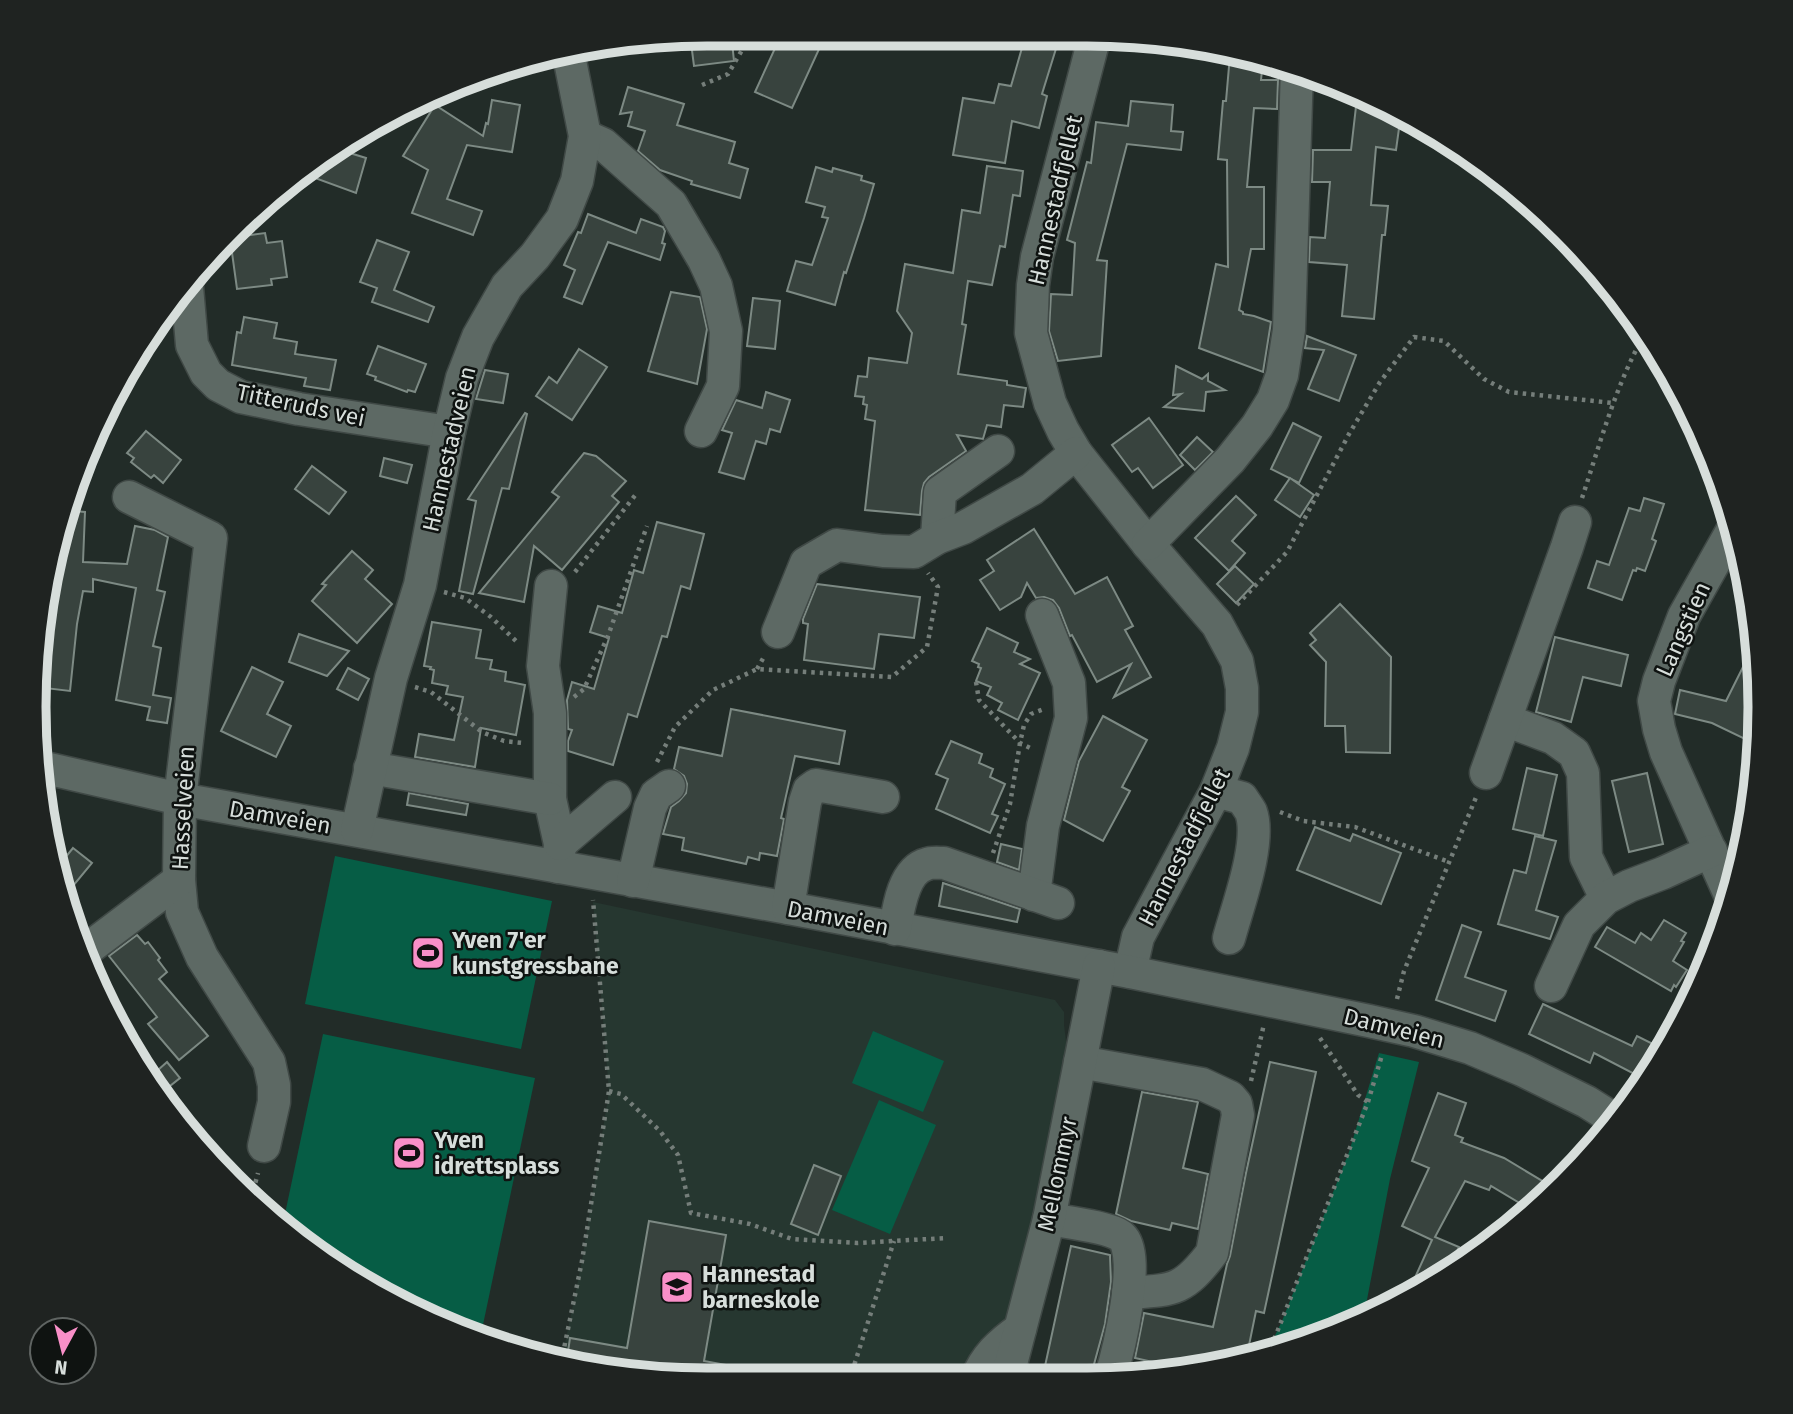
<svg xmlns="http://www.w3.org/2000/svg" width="1793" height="1414" font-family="'Fira Sans',sans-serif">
	<rect width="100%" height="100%" fill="#222c28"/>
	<path fill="#263730" d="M 593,902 L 1055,1000 L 1064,1012 L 1064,1025 L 1073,1097 L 1005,1380 L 707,1381 L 576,1368 L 561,1363 L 582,1261 L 609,1091 Z"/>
	<g fill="#065d45">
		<path d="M 335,856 L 552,901 L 521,1049 L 305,1004 Z"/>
		<path d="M 873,1031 L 944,1061 L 923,1112 L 852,1083 Z"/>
		<path d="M 323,1034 L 535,1078 L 480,1339 L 449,1329 L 297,1242 L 282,1228 Z"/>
		<path d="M 1379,1053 L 1419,1062 L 1390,1179 L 1366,1305 L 1358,1317 L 1265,1356 L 1282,1321 L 1349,1152 Z"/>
		<path d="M 879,1100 L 936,1125 L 890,1234 L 832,1210 Z"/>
	</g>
	<g fill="#38433e" stroke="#7d8a84" stroke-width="2">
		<path d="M 707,33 L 731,33 L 734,61 L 694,66 L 690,35 Z"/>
		<path d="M 782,33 L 826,34 L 792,108 L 755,92 Z"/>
		<path d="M 1026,34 L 1042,34 L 1059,39 L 1042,94 L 1047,96 L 1039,128 L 1012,121 L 1005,163 L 953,155 L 963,98 L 994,103 L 999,84 L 1011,86 Z"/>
		<path d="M 1230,55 L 1263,61 L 1261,80 L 1278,80 L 1277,109 L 1254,108 L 1247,187 L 1264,187 L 1264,249 L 1251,249 L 1239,310 L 1243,312 L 1243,314 L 1254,316 L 1271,322 L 1263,372 L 1199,348 L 1216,264 L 1228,267 L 1227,160 L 1218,159 L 1223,101 L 1226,101 Z"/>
		<path d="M 628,87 L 684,104 L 677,125 L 735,142 L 729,163 L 748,169 L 740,198 L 691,184 L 692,181 L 660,170 L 638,151 L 645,131 L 628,126 L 632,112 L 620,114 Z"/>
		<path d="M 1357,98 L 1372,100 L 1401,114 L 1396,150 L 1376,147 L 1371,205 L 1388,206 L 1385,235 L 1382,235 L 1374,319 L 1342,316 L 1347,265 L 1309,262 L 1310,237 L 1325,238 L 1330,182 L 1312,182 L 1313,150 L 1351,150 Z"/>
		<path d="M 492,100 L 520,105 L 512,152 L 467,145 L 447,199 L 482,211 L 473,235 L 412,213 L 428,170 L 403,156 L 435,105 L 483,136 L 486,123 L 488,124 Z"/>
		<path d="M 1131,101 L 1173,105 L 1171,131 L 1183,132 L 1181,150 L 1127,144 L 1097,260 L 1107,261 L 1101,356 L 1058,361 L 1049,331 L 1051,294 L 1072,295 L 1075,243 L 1067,240 L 1087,162 L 1091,163 L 1096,122 L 1128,126 Z"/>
		<path d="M 360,131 L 353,154 L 366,158 L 356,193 L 304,174 Z"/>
		<path d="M 987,166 L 1023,171 L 1020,196 L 1013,195 L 1005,247 L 1000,246 L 992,285 L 968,281 L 962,324 L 966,325 L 958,374 L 1007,381 L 1007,385 L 1026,388 L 1023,407 L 1004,405 L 1001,427 L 987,425 L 983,439 L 957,435 L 966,451 L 929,477 L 924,483 L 922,491 L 920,515 L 865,510 L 875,421 L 865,419 L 867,405 L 863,404 L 864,397 L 855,396 L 858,376 L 867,377 L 869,358 L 907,363 L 912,333 L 897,311 L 905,264 L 953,273 L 962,210 L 980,213 Z"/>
		<path d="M 816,167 L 832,172 L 833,168 L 862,176 L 861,180 L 874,184 L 864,218 L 846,273 L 844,272 L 835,305 L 787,291 L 796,261 L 812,265 L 828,218 L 822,217 L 825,207 L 806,202 Z"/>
		<path d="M 588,214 L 636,233 L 641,219 L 663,227 L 665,231 L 662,243 L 665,244 L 660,260 L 608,242 L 582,304 L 564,297 L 575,270 L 564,265 L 578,232 L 581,233 Z"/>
		<path d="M 265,233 L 267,243 L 282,241 L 287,277 L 271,279 L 272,285 L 237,289 L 230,238 Z"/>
		<path d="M 377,240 L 409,252 L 394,290 L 434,307 L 428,322 L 372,302 L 377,288 L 360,282 Z"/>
		<path d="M 671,292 L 700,297 L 707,329 L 697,384 L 648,371 Z"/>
		<path d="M 753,298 L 780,301 L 775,349 L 747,346 Z"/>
		<path d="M 244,317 L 277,323 L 274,338 L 297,342 L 295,354 L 336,360 L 330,390 L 304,386 L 306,378 L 232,365 L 237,332 L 241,333 Z"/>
		<path d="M 1307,336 L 1356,355 L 1339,401 L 1308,389 L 1324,350 L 1305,348 Z"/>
		<path d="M 378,346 L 426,364 L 415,392 L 408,390 L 407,392 L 375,380 L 376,377 L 367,374 Z"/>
		<path d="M 579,349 L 607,367 L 572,420 L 536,396 L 549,377 L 557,383 Z"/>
		<path d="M 1176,366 L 1202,379 L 1208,374 L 1208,381 L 1225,390 L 1206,392 L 1204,411 L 1164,407 L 1181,394 L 1173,395 Z"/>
		<path d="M 485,370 L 508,374 L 503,403 L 476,399 Z"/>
		<path d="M 766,392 L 790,400 L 780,432 L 770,429 L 766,444 L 756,441 L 744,479 L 719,472 L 732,433 L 722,430 L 736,400 L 762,408 Z"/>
		<path d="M 525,413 L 527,414 L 509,489 L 502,488 L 473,594 L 459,591 L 476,501 L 468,499 Z"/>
		<path d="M 1149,418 L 1183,465 L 1153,488 L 1138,468 L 1132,472 L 1112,445 Z"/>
		<path d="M 1293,423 L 1321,437 L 1299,483 L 1271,469 Z"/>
		<path d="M 146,431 L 181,460 L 163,483 L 154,475 L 151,478 L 131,462 L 134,458 L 127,453 Z"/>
		<path d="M 1197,437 L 1213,452 L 1195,470 L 1180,455 Z"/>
		<path d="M 584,453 L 596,456 L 626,481 L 612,496 L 619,502 L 562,570 L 534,546 L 524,602 L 479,593 L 559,497 L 552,492 Z"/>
		<path d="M 384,458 L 412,465 L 407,483 L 380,476 Z"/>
		<path d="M 312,466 L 346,492 L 329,514 L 295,489 Z"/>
		<path d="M 1290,478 L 1314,495 L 1300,517 L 1275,500 Z"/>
		<path d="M 1236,496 L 1256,515 L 1232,541 L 1245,553 L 1229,571 L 1195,538 Z"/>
		<path d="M 1644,498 L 1664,504 L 1652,539 L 1656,541 L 1645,571 L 1637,568 L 1636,571 L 1633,570 L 1622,600 L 1588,588 L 1597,561 L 1609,565 L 1629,508 L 1640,511 Z"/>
		<path d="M 73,511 L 85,512 L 83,562 L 127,564 L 135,526 L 155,530 L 168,537 L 157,590 L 165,592 L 153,646 L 161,648 L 153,695 L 171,698 L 167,723 L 147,720 L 150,707 L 116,700 L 136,588 L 93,579 L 93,592 L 83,591 L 77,624 L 70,691 L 36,687 L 44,629 L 52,630 L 64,564 L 52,563 L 56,532 L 63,516 L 72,516 Z"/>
		<path d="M 657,522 L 704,534 L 690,589 L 681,586 L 667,637 L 662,636 L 637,717 L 628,714 L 613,765 L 568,751 L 568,741 L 572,730 L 568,729 L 567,700 L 572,682 L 594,689 L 609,638 L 590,632 L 598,606 L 622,613 L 634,570 L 643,573 Z"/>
		<path d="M 1034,529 L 1075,594 L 1107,577 L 1133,626 L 1125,630 L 1151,677 L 1114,697 L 1131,664 L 1097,682 L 1072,635 L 1070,636 L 1059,608 L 1053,600 L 1044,597 L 1036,598 L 1027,583 L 1021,597 L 1000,610 L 980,580 L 994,571 L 987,560 Z"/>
		<path d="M 352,551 L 373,570 L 365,579 L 392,604 L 357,643 L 312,601 L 326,585 L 322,584 Z"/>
		<path d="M 1235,566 L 1254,584 L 1236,603 L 1217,584 Z"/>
		<path d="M 817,584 L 920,597 L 914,638 L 879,634 L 874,669 L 804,660 L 808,624 L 803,623 L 803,619 Z"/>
		<path d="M 1340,604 L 1391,657 L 1390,753 L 1346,752 L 1345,726 L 1325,726 L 1326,662 L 1310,645 L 1316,640 L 1310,633 Z"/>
		<path d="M 432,622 L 481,630 L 476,658 L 492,660 L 490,669 L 506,672 L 505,681 L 525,685 L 516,735 L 481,728 L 475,767 L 415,757 L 419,734 L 454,740 L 463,697 L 446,694 L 448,686 L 432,683 L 434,670 L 430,669 L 431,667 L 424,666 Z"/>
		<path d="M 987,628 L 1018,643 L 1014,652 L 1030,659 L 1020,664 L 1040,673 L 1018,720 L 998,710 L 1002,703 L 987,695 L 991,687 L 976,681 L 981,668 L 978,667 L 979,664 L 972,661 Z"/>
		<path d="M 299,634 L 349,651 L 327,676 L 289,662 Z"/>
		<path d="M 1555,637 L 1628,655 L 1621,686 L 1583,677 L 1571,722 L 1536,712 Z"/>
		<path d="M 1755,643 L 1757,719 L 1747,740 L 1712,723 L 1675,714 L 1680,690 L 1726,701 Z"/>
		<path d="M 252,667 L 283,682 L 267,714 L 291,726 L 276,757 L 221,731 Z"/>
		<path d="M 348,668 L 369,679 L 358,700 L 337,689 Z"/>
		<path d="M 731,709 L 845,731 L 839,764 L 795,756 L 781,818 L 784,819 L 777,856 L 760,853 L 759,860 L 748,857 L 746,864 L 682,850 L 684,838 L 663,834 L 671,807 L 679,801 L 686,793 L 687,784 L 684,776 L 674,769 L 679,747 L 722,756 Z"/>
		<path d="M 1103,716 L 1147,740 L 1122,787 L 1130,791 L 1103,841 L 1064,820 L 1079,761 Z"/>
		<path d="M 951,741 L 982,754 L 979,763 L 993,769 L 990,777 L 1005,784 L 992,814 L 998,816 L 990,833 L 936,809 L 948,779 L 936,774 Z"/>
		<path d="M 1527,768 L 1557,775 L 1543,836 L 1513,829 Z"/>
		<path d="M 1647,773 L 1663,844 L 1629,852 L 1612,781 Z"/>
		<path d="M 409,793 L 468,804 L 466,815 L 407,805 Z"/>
		<path d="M 1315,827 L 1350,841 L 1353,834 L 1401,853 L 1381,904 L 1297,870 Z"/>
		<path d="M 1535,836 L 1556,841 L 1536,910 L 1558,917 L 1550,939 L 1498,924 L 1514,870 L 1526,873 Z"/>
		<path d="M 1001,844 L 1022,849 L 1019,870 L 997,862 Z"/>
		<path d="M 73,848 L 92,863 L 63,898 L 56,881 L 55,870 Z"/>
		<path d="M 943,883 L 1020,909 L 1017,922 L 939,906 Z"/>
		<path d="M 1664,920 L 1686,933 L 1681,941 L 1684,942 L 1673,961 L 1687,970 L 1676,987 L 1674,985 L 1671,991 L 1595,947 L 1607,927 L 1635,943 L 1641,933 L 1651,940 Z"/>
		<path d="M 1462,925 L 1481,932 L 1465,977 L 1506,991 L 1495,1021 L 1436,1000 Z"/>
		<path d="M 137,935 L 145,944 L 148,942 L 160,958 L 158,960 L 167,972 L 159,979 L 208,1036 L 179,1060 L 148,1024 L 157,1017 L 109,956 Z"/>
		<path d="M 1543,1004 L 1632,1046 L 1637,1036 L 1663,1049 L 1644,1079 L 1594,1053 L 1590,1063 L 1529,1034 Z"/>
		<path d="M 167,1062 L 180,1078 L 161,1093 L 149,1078 Z"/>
		<path d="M 1270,1062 L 1316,1072 L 1264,1313 L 1256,1311 L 1246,1360 L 1188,1370 L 1135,1358 L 1144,1313 L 1213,1327 L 1227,1264 L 1230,1256 L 1246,1173 Z"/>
		<path d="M 1142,1092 L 1198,1102 L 1183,1168 L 1208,1174 L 1198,1229 L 1172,1223 L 1170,1230 L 1131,1221 L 1116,1214 Z"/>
		<path d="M 1438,1093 L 1466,1103 L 1455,1135 L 1463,1138 L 1461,1142 L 1504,1158 L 1554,1188 L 1533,1211 L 1491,1186 L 1489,1190 L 1465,1181 L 1435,1237 L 1459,1247 L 1446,1274 L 1426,1288 L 1413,1282 L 1432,1240 L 1402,1226 L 1429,1168 L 1412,1161 Z"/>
		<path d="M 814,1165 L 841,1176 L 818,1235 L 791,1224 Z"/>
		<path d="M 649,1221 L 726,1235 L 704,1361 L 754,1370 L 753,1381 L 707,1381 L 576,1368 L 566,1365 L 570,1338 L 627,1348 Z"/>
		<path d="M 1071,1246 L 1110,1255 L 1111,1282 L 1105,1324 L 1090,1379 L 1042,1380 Z"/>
	</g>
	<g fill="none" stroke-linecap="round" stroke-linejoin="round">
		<defs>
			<g id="minor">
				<path d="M 1095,35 L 1037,257 L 1033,285 L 1031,333 L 1050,403 L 1063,431 L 1076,453 L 1148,544 L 1217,624 L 1237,661 L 1242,688 L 1242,712 L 1233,748 L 1216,791 L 1138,937 L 1130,972"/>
				<path d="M 585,136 L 603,144 L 671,204 L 704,260 L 716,286 L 726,331 L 723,386 L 701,431"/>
				<path d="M 187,287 L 192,345 L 206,373 L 218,385 L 241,397 L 299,409 L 449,432"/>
				<path d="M 129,497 L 211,538 L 180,799 L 179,880 L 182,912 L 202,957 L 269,1062 L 274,1085 L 274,1102 L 264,1146"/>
				<path d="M 937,538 L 940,492 L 998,451"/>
				<path d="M 1148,544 L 1230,460 L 1257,426 L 1273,400 L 1282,375 L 1289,330 L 1297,68"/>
				<path d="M 551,586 L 543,666 L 550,713 L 550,799 L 560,844 L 558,867"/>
				<path d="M 778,632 L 806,563 L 837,545 L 883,551 L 914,552 L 937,538 L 963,528 L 1032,489 L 1076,453"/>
				<path d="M 1505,720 L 1553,738 L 1574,753 L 1583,773 L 1586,857 L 1606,898"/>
				<path d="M 41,767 L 180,799 L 788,908 L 1130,972 L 1369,1021 L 1414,1031 L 1470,1048 L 1522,1070 L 1587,1102 L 1617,1121"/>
				<path d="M 370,768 L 550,799"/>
				<path d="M 1486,773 L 1567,547 L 1575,522"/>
				<path d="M 1216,791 L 1242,798 C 1245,803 1249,808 1251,812 C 1262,842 1237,908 1229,938"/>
				<path d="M 357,830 L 391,678 L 420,585 L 449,432 L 462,378 L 478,337 L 507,286 L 535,256 L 562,219 L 577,181 L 585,136 L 568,51"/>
				<path d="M 560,844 L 615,797"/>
				<path d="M 633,881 L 650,808 L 656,795 L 669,786"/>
				<path d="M 1034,895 L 1043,826 L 1071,718 L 1069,683 L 1042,615"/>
				<path d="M 1731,897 L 1666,752 L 1659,729 L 1654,701 L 1659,681 L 1684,616 L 1733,529"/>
				<path d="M 788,908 L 805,802 L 809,790 L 816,785 L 883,797"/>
				<path d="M 895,929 C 898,910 903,870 927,864 C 932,862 939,863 944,863 L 1058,903"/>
				<path d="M 85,951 L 179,880"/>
				<path d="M 1551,986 L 1579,925 L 1606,898 L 1629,886 L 1663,873 L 1711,851"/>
				<path d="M 1080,1062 L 1202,1084 L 1230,1097 L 1236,1104 L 1238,1115 L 1212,1253 C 1183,1291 1174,1290 1128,1293"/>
				<path d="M 1049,1219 C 1065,1222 1111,1227 1122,1237 C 1142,1256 1118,1353 1110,1379"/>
				<path d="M 976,1380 C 985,1357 1000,1343 1020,1329"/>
				<path d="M 1005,1380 L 1012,1360 L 1049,1219 L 1099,966"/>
			</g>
		</defs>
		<use href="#minor" stroke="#404946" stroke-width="35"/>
		<g stroke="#757e7a" stroke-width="4.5" stroke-dasharray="3.5 5" stroke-linecap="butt">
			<path d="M 702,85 L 728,74 L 752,33"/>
			<path d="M 1582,498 C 1600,444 1615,387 1643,337"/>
			<path d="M 575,572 L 637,493"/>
			<path d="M 444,592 L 465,598 L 491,617 L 517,642"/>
			<path d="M 1237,605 L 1287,552 L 1349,434 L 1380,382 L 1414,337 L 1444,341 L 1484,379 L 1509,392 L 1613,403"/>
			<path d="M 757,669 L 765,655"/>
			<path d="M 976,682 L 979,700 L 1020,743 L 1034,750"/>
			<path d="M 415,687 L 431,692 L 482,732 L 504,741 L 523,743"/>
			<path d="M 574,697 L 584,689 L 608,636 L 647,526"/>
			<path d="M 657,762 L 675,727 L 713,690 L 757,669 L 892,677 L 927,647 L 938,587 L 928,573"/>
			<path d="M 1280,812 L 1303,821 L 1355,827 L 1449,862"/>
			<path d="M 993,853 L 1010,804 L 1020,743 L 1024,725 L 1031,714 L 1044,709"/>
			<path d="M 1397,999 L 1404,971 L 1477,795"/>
			<path d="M 1320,1038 L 1358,1095 L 1368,1102"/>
			<path d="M 1251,1081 L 1264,1024"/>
			<path d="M 609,1091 L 621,1094 L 660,1131 L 678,1155 L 691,1213 L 750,1224 L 792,1239 L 857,1243 L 947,1238"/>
			<path d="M 251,1199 L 258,1173"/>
			<path d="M 1268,1355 L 1368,1102 L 1382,1055"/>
			<path d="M 561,1363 L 582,1261 L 609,1091 L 593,900"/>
			<path d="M 851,1375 L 867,1380"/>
			<path d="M 848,1380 L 851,1375 L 894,1241"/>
		</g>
		<use href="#minor" stroke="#5d6964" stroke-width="32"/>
	</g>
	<defs>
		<symbol id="stadium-square" viewBox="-11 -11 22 22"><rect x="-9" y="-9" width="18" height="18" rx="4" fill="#f98fc8" stroke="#0f1311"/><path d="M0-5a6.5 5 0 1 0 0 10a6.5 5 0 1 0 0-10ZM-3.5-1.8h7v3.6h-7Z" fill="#111"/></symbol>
		<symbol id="school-square" viewBox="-11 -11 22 22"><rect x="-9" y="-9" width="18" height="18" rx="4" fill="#f98fc8" stroke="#0f1311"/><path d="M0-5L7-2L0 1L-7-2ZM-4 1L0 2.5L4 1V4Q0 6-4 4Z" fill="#111"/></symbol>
	</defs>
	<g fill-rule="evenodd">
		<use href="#stadium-square" x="409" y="934" width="38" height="38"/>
		<use href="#stadium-square" x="390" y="1134" width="38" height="38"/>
		<use href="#school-square" x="658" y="1268" width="38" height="38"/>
	</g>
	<g text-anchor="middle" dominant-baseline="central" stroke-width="5" stroke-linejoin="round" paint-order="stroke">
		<g font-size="23" fill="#d7dedb" stroke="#0f1311">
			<text transform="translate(1055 200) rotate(-77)">Hannestadfjellet</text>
			<text transform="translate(301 405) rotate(12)">Titteruds vei</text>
			<text transform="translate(449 449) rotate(-77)">Hannestadveien</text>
			<text transform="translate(1683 629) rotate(-66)">Langstien</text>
			<text transform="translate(183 808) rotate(-87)">Hasselveien</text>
			<text transform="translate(280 817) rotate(10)">Damveien</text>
			<text transform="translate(1184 847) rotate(-63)">Hannestadfjellet</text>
			<text transform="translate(838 918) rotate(11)">Damveien</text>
			<text transform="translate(1394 1028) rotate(14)">Damveien</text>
			<text transform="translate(1057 1174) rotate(-78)">Mellommyr</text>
		</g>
		<g font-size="23" font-weight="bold" fill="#d7dedb" stroke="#0f1311" text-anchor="start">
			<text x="452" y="940">Yven 7'er<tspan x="452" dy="26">kunstgressbane</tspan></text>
			<text x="434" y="1140">Yven<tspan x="434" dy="26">idrettsplass</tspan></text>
			<text x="702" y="1274">Hannestad<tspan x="702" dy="26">barneskole</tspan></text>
		</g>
	</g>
	<path d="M0 0H1793V1414H0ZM707 46H1087A661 661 0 0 1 1748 707V707A661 661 0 0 1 1087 1368H707A661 661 0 0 1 46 707V707A661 661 0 0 1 707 46Z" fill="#1f2321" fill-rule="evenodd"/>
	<path fill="none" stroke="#d7dedb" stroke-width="9" d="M707 46H1087A661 661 0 0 1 1748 707V707A661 661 0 0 1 1087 1368H707A661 661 0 0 1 46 707V707A661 661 0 0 1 707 46Z"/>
	<g transform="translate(63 1351) rotate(187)"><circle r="33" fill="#0f1311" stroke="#5f6462" stroke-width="2"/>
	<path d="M0-5L12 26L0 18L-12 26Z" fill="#f98fc8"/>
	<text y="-10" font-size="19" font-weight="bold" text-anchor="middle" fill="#d7dedb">N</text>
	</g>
</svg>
